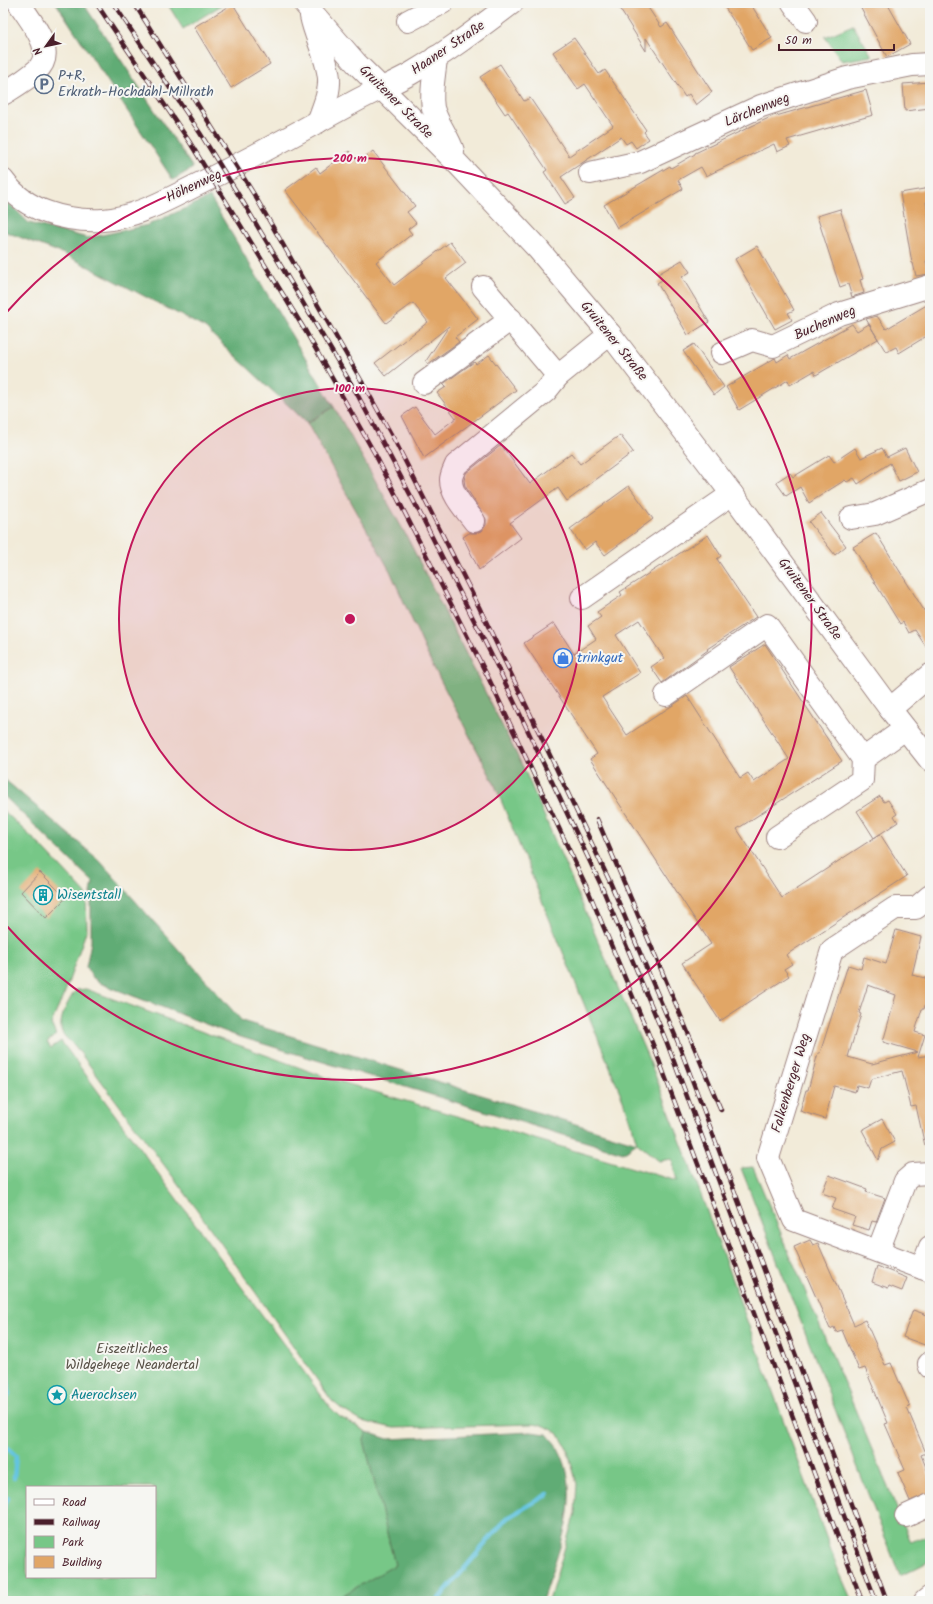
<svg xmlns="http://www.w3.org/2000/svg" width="933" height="1604" font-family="Kalam,sans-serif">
	<rect width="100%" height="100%" fill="#f6f6f2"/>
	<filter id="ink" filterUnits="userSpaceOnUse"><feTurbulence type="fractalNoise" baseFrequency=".025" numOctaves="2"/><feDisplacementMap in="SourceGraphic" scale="8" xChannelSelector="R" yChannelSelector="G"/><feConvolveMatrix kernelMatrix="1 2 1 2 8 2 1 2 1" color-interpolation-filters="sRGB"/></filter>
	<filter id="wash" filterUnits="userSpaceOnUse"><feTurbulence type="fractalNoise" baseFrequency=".012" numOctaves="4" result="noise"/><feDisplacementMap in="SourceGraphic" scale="16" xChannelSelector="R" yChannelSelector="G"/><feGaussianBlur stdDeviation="0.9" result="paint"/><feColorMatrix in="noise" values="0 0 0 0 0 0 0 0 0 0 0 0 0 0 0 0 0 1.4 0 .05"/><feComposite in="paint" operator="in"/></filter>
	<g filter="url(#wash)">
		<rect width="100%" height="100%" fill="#f2ebd9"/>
		<g fill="#77c787" stroke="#607359" fill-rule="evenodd">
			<path d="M 167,3 L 225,3 L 183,29 Z"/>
			<path d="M 853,25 L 872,56 L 842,61 L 825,37 Z"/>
			<path d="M 334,407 L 406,535 L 525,771 L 652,1067 L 697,1184 L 837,1567 L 852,1601 L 549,1601 L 575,1513 L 577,1484 L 567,1448 L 558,1433 L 545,1426 L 533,1424 L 394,1428 L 361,1421 L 343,1410 L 332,1401 L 191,1201 L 75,1046 C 71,1042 64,1037 62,1032 C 57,1021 69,999 76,990 L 86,989 L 328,1078 L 677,1181 L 672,1159 L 659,1161 L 637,1143 L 628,1112 L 494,783 L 430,660 L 390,571 L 307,423 Z"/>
			<path d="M 3,810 L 44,849 L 86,894 L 87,929 L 65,992 L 51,1024 L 56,1035 L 47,1042 L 51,1048 L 61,1041 L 329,1406 L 340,1417 L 367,1432 L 364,1440 L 395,1565 L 333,1601 L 3,1601 ZM 27,1487 L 155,1487 L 155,1577 L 27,1577 Z"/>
			<path d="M 753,1167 L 911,1542 L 930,1534 L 930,1561 L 900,1576 L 741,1168 Z"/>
		</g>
		<g fill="#61ac74" stroke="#566650">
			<path d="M 56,3 L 83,3 L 193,168 L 173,180 Z"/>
			<path d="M 3,197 L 29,223 L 88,238 L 148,225 L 210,197 L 334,407 L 307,423 L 205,328 L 64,254 L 6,232 L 3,229 Z"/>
			<path d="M 3,778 L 99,860 L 242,1021 L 637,1143 L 623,1153 L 234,1035 L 102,984 L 92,977 L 86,967 L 91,942 L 91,893 L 93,882 L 3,795 Z"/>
			<path d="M 367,1432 L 388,1439 L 531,1432 L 547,1434 C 550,1438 555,1443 558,1448 C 585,1497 557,1553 542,1601 L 333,1601 L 395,1565 L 364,1440 Z"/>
		</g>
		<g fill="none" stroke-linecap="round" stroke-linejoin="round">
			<g stroke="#63c4e1" stroke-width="4.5">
				<path d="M 3,1362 L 7,1373 L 9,1393 L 3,1405"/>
				<path d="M 3,1444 L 16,1456 L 14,1478"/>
				<path d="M 3,1509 L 8,1498"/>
				<path d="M 437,1601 L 507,1518 L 548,1494"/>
			</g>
		</g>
		<g id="blocks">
			<g fill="#e1a666" fill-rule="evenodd">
				<path d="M 616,3 L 645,3 L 661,27 L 667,23 L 712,92 L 696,105 L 689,94 L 685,97 L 646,38 L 646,51 Z"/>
				<path d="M 722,3 L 750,3 L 772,38 L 752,50 Z"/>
				<path d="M 858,3 L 887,3 L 910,44 L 887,57 Z"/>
				<path d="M 233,4 L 270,64 L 231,88 L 194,27 Z"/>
				<path d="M 574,38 L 599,74 L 605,70 L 646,130 L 644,132 L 649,139 L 636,148 L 631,141 L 626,144 L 621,137 L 561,177 L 575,198 L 565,204 L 544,172 L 547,170 L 508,112 L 505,114 L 480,77 L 500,64 L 524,101 L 530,98 L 569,156 L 613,126 L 585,84 L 578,89 L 553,52 Z"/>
				<path d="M 930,82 L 930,108 L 905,111 L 903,84 Z"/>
				<path d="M 866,90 L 873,115 L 787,140 L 790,146 L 777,152 L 774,144 L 706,176 L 701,167 L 678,180 L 683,189 L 617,228 L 604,205 L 670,166 L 671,168 L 695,154 L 695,153 L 775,115 L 776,116 Z"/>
				<path d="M 349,151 L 358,162 L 373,151 L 415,206 L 407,212 L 416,223 L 408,229 L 412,234 L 376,262 L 394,285 L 450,242 L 466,263 L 446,278 L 478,319 L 455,337 L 459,342 L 428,364 L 426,361 L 449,326 L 386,376 L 375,363 L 428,322 L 413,303 L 386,323 L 285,190 L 316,167 L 320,173 Z"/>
				<path d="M 930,188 L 930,202 L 926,202 L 930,225 L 930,260 L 926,261 L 929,274 L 916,276 L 913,263 L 912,263 L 900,193 Z"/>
				<path d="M 840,209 L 863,279 L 860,280 L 864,293 L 852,297 L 848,284 L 840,287 L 817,216 Z"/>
				<path d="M 757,246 L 794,310 L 788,313 L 792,320 L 775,329 L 735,259 Z"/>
				<path d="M 682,260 L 690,272 L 682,277 L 709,322 L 688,335 L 657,283 L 662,280 L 658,274 Z"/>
				<path d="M 930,303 L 930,334 L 899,353 L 896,347 L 886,352 L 866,319 L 877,316 L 886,329 Z"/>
				<path d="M 852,324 L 857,331 L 869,324 L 878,339 L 816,375 L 814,371 L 790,385 L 788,380 L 739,410 L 726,387 L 775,358 L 777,362 L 788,355 L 790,359 Z"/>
				<path d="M 694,344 L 724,387 L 714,395 L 683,351 Z"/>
				<path d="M 489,355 L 516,390 L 424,458 L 402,416 L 415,407 L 435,434 L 456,418 L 437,393 L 446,387 L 443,384 L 474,362 L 476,364 Z"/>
				<path d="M 620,435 L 633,452 L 567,501 L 558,488 L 510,523 L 521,538 L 479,570 L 463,537 L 469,533 L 476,533 L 482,531 L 486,525 L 486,519 L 465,486 L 464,480 L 466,473 L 501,445 L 530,484 L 571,453 L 580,464 Z"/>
				<path d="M 855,448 L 861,458 L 882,448 L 887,457 L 905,448 L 917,472 L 899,481 L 890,463 L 858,484 L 854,478 L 847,482 L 845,480 L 809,503 L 800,487 L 786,496 L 776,482 L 790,473 L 793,477 L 829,455 L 834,462 Z"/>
				<path d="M 629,486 L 653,519 L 605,555 L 595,542 L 585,550 L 570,529 Z"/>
				<path d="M 821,513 L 846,546 L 835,555 L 809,522 Z"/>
				<path d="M 876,533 L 930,620 L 930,653 L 915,630 L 909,633 L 903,622 L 900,624 L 853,547 Z"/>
				<path d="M 708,535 L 721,556 L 717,559 L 756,617 L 707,649 L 708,650 L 662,683 L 651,667 L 664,658 L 639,620 L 616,635 L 640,673 L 602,697 L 627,735 L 687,696 L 740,778 L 748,773 L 754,782 L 789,759 L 729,667 L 765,644 L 842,761 L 737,829 L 782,898 L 880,834 L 907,876 L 786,955 L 792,964 L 784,969 L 789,976 L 720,1021 L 682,963 L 711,944 L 590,759 L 597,754 L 524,643 L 554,623 L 574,654 L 596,639 L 588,626 L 601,617 L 597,612 L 622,595 L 620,592 Z"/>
				<path d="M 880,796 L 884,802 L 888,800 L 897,814 L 894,816 L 898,822 L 874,838 L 857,811 Z"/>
				<path d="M 40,872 L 66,898 L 46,918 L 21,892 Z"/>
				<path d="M 896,930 L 921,937 L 912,975 L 930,979 L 930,1004 L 926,1002 L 924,1009 L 922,1009 L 915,1032 L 925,1035 L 918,1057 L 930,1055 L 930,1146 L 925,1146 L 916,1106 L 911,1107 L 902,1071 L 871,1079 L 868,1088 L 857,1085 L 855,1092 L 834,1086 L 825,1119 L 800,1111 L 806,1090 L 808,1090 L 818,1053 L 820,1053 L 848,965 L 861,969 L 864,957 L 886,964 ZM 868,985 L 896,995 L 883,1042 L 918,1052 L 872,1064 L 848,1057 L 861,1014 L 859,1013 Z"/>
				<path d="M 882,1119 L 895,1142 L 882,1149 L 878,1160 L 862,1130 Z"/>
				<path d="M 829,1175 L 867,1189 L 866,1192 L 885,1198 L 876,1222 L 872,1221 L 869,1230 L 852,1225 L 855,1217 L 832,1209 L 836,1198 L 822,1193 Z"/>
				<path d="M 810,1240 L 813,1245 L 818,1243 L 854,1325 L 865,1320 L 885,1365 L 891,1363 L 910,1407 L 907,1408 L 926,1453 L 921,1455 L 930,1477 L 930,1493 L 910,1501 L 898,1473 L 905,1470 L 885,1424 L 888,1423 L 865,1368 L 859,1370 L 842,1330 L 836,1332 L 834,1327 L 830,1329 L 794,1247 Z"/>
				<path d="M 877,1266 L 907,1278 L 902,1291 L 889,1286 L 888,1288 L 872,1282 Z"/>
				<path d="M 913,1310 L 930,1316 L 930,1347 L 903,1337 Z"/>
			</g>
		</g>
	</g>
	<g filter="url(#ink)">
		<use href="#blocks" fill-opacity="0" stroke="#9e8582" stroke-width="1"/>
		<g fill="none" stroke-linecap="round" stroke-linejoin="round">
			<defs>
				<g id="minor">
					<path d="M 793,3 L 806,21"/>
					<path d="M 408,21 L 442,3"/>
					<path d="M 3,94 C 14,87 26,80 36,71 C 59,52 30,21 19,3"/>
					<path d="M 590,173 L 640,162 L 761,106 L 847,78 L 912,65 L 930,64"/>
					<path d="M 483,287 L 558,376 L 610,334"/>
					<path d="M 722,353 L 752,340 L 773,346 L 839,314 L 930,286"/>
					<path d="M 424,383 L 511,319"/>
					<path d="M 851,518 L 875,514 L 930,490"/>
					<path d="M 474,521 C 466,510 451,495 451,480 C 451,475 454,470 456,465 L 546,391 L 558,376"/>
					<path d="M 582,598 L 732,494"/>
					<path d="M 666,695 L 767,625 L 863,759 L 905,729"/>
					<path d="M 890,709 L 930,675"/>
					<path d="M 777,837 L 862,780 L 863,759"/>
					<path d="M 930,896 L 916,908 L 895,908 L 832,950 L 768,1158 L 794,1220 L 930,1271"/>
					<path d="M 878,1251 L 905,1181 L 913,1174 L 930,1173"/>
					<path d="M 922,1268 L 930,1247"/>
					<path d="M 930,1363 L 929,1364 L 930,1367"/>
					<path d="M 906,1516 L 930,1505"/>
					<path d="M 925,1601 L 930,1597"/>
				</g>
				<g id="major">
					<path d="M 304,3 L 356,63 L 456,162 L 538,249 L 610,334 L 732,494 L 890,709 L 930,760"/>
					<path d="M 311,16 C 315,37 327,56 329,78 C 330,93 323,108 318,122"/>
					<path d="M 436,57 C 435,73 430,92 433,108 C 437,123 448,136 453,151"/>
					<path d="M 3,180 C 25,211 66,222 103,220 C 138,218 177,194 209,179 C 258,155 306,128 354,102 C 372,92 392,84 410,74 C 446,53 479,28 512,3"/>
				</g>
			</defs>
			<use href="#minor" stroke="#9e8582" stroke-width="24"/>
			<use href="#major" stroke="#9e8582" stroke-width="24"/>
			<use href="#minor" stroke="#fff" stroke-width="22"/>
			<use href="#major" stroke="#fff" stroke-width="22"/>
			<defs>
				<g id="rail">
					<path d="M 96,3 L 189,141 L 306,332 L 375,454 L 488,677 L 588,890 L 654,1047 L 862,1601"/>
					<path d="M 113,3 L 200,133 L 243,202 L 356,392 L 421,515 L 500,672 L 601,885 L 667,1043 L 876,1601"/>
					<path d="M 134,3 L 255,196 L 365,387 L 396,443 L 479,607 L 557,770 L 610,882 L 677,1040 L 750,1232 L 887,1601"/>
					<path d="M 597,819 L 721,1110"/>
				</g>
			</defs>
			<use href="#rail" stroke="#4a1f2b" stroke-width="4.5"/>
			<use href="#rail" stroke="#f6f6f2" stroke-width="3" stroke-dasharray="9" stroke-linecap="butt"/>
		</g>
	</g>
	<circle cx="350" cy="619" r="231" fill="#c2185b" fill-opacity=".12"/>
	<g fill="none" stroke="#c2185b" stroke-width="2">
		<circle cx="350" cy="619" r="231"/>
		<path d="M5 314A461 461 0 1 1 5 924"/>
	</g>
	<defs>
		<symbol id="parking-ring" viewBox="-11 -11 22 22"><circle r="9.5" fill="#f6f6f2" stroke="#5c6f8a" stroke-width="1.5"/><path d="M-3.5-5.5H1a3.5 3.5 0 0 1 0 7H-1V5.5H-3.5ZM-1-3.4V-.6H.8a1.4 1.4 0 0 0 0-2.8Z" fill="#5c6f8a"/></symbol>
		<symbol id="shop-ring" viewBox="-11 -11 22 22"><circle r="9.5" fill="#f6f6f2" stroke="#3f7fe0" stroke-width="1.5"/><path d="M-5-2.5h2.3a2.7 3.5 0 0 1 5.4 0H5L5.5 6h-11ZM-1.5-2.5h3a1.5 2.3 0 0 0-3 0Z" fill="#3f7fe0"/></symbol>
		<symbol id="building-ring" viewBox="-11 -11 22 22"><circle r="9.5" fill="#f6f6f2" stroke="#0f9aa8" stroke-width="1.5"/><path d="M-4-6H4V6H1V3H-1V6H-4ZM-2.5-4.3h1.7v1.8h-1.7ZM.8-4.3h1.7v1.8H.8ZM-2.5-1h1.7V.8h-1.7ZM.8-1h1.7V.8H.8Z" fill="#0f9aa8"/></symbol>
		<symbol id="sight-ring" viewBox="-11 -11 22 22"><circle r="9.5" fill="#f6f6f2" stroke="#0f9aa8" stroke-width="1.5"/><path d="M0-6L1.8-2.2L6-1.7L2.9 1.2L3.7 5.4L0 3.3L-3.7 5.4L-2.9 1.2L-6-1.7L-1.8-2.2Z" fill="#0f9aa8"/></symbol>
	</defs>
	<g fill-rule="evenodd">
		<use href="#parking-ring" x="33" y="73" width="22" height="22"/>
		<use href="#shop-ring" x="552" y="647" width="22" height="22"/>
		<use href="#building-ring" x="32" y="884" width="22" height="22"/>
		<use href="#sight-ring" x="46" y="1384" width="22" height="22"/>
	</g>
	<g text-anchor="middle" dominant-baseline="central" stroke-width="4" stroke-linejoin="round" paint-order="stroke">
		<g font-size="14" fill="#4a1f2b" stroke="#f6f6f2">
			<text transform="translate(448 48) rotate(-34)">Haaner Straße</text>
			<text transform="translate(396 102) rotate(45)">Gruitener Straße</text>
			<text transform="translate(757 110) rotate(-22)">Lärchenweg</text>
			<text transform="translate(194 186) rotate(-25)">Höhenweg</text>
			<text transform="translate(825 323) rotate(-24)">Buchenweg</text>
			<text transform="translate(614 341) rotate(51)">Gruitener Straße</text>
			<text transform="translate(810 599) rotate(54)">Gruitener Straße</text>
			<text transform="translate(791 1083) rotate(-73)">Falkenberger Weg</text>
		</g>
		<g font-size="14" fill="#4e5e75" stroke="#f6f6f2" text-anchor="start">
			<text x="58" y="76">P+R,<tspan x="58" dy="16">Erkrath-Hochdahl-Millrath</tspan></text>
		</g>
		<g font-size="14" fill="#366cbe" stroke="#f6f6f2" text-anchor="start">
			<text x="577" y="658">trinkgut</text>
		</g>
		<g font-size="14" fill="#0d838f" stroke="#f6f6f2" text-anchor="start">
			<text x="57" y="895">Wisentstall</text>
			<text x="71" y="1395">Auerochsen</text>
		</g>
		<g font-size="14" fill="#585147" stroke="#f6f6f2">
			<text x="132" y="1349">Eiszeitliches<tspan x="132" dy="16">Wildgehege Neandertal</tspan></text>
		</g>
	</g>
	<circle cx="350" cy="619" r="6" fill="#c2185b" stroke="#f6f6f2" stroke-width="2"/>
	<g font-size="12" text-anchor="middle" font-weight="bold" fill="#c2185b" stroke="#f6f6f2" stroke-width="4" stroke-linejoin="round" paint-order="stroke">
		<text x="350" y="162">200 m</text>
		<text x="350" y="392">100 m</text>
	</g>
	<rect width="933" height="1604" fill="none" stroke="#f6f6f2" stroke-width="16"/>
	<rect x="26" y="1486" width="130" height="92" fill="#f6f6f2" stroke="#b1a0a2"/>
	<rect x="34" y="1499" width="20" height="6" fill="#ffffff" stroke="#b1a0a2"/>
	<text x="62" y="1506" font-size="12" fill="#4a1f2b">Road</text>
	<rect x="34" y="1519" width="20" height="6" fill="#4a1f2b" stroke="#b1a0a2"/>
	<text x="62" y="1526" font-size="12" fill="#4a1f2b">Railway</text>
	<rect x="34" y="1536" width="20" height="12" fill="#77c787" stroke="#b1a0a2"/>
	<text x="62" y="1546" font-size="12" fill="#4a1f2b">Park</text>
	<rect x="34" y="1556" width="20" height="12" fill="#e1a666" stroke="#b1a0a2"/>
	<text x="62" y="1566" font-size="12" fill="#4a1f2b">Building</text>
	<g transform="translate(46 46) rotate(237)" stroke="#f6f6f2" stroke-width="3" paint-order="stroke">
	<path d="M0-3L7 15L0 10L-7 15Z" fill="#4a1f2b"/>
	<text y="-6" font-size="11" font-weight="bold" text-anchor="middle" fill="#4a1f2b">N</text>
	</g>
	<path d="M779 44v6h115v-6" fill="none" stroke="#4a1f2b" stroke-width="2"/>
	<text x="785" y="44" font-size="12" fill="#4a1f2b" stroke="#f6f6f2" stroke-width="3" paint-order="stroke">50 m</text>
</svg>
